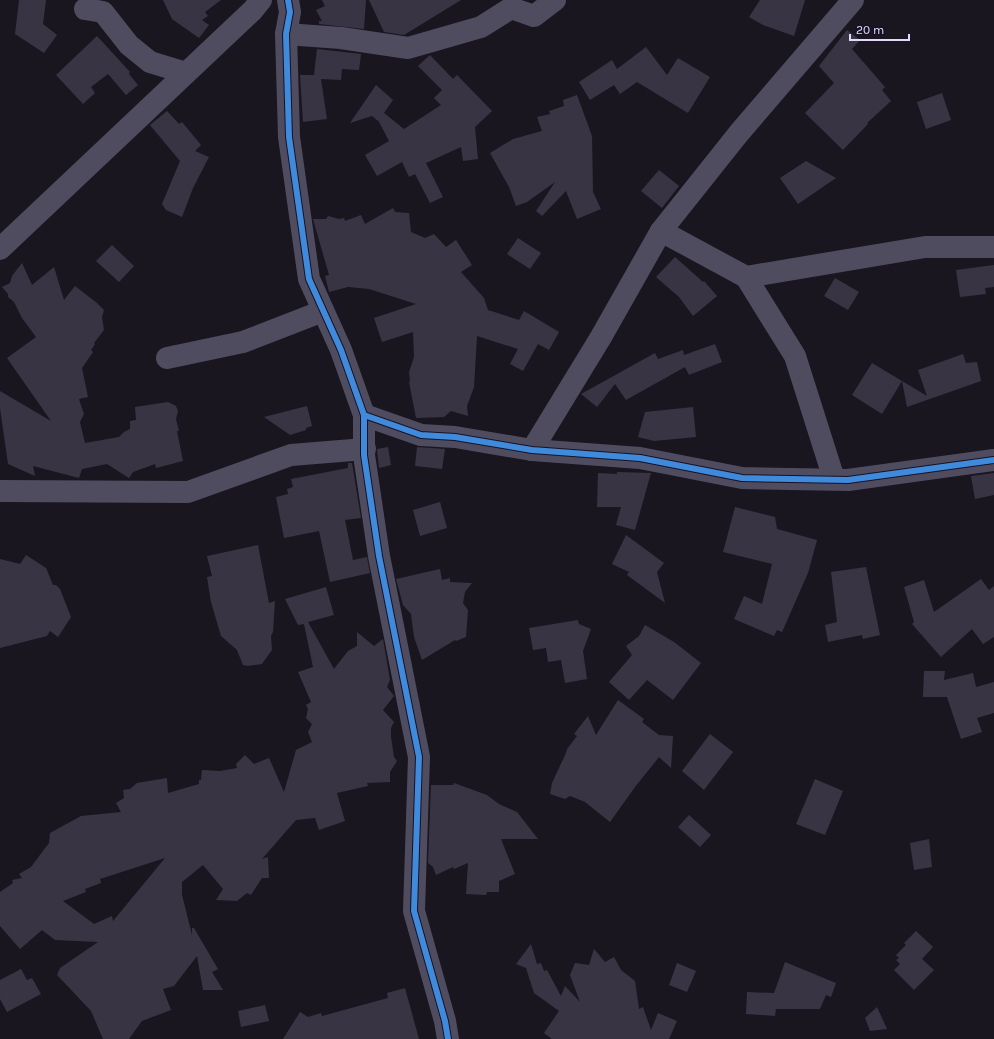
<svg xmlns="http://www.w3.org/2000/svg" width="994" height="1039" font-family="Karla,sans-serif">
	<rect width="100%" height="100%" fill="#191620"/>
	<g fill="#393443" fill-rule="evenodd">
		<path d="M 19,0 L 46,0 L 43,24 L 57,35 L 44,53 L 15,34 Z"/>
		<path d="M 163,0 L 221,0 L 205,12 L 208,16 L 202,20 L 209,25 L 199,38 L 172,19 Z"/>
		<path d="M 322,0 L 366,0 L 364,29 L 319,24 L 319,21 L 322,21 L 316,10 L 325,6 Z"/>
		<path d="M 369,0 L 461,0 L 404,35 L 384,32 Z"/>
		<path d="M 760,0 L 805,0 L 794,36 L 763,25 L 749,17 Z"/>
		<path d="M 847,30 L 860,40 L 852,49 L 885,87 L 882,90 L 891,101 L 867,123 L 868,124 L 843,150 L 805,113 L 834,83 L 819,66 Z"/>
		<path d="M 97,36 L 130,72 L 129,74 L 138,85 L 126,95 L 108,74 L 91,87 L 95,93 L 83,104 L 56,75 Z"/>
		<path d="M 646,47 L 667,75 L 678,58 L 710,77 L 688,113 L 637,82 L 620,94 L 614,85 L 590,100 L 579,82 L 612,60 L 617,69 Z"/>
		<path d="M 317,49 L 361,54 L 359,70 L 342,69 L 341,80 L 321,79 L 327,119 L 303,122 L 300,75 L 314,75 Z"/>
		<path d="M 430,55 L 453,79 L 457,75 L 492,111 L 475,127 L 478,159 L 463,161 L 461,147 L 426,163 L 443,197 L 430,203 L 415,174 L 409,177 L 402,162 L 377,176 L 365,155 L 389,141 L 378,120 L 378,121 L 372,116 L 350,123 L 376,85 L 393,100 L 384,113 L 404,129 L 441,105 L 434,98 L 442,90 L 418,66 Z"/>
		<path d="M 942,93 L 951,120 L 926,129 L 917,102 Z"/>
		<path d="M 577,95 L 592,136 L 593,192 L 601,209 L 577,219 L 566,191 L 542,216 L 536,211 L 555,182 L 527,202 L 516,206 L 509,187 L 490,153 L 513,139 L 542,131 L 537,117 L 550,114 L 549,111 L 564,106 L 563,100 Z"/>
		<path d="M 167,111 L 179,124 L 182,122 L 201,145 L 195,151 L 209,157 L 193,188 L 182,217 L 166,210 L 162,204 L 180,161 L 150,125 Z"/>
		<path d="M 806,161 L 836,178 L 798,204 L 780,178 Z"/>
		<path d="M 659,170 L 679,186 L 662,208 L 641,191 Z"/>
		<path d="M 393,208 L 395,212 L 409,213 L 411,232 L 425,238 L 434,234 L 446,247 L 456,240 L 472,265 L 461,272 L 484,298 L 488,310 L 519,320 L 524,311 L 559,332 L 549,350 L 538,344 L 523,371 L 510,364 L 518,349 L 477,336 L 474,387 L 467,406 L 468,416 L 451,411 L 444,417 L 416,418 L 409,382 L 410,381 L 409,372 L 414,357 L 413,332 L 382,342 L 374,318 L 416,304 L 369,289 L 348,287 L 329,292 L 325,276 L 329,275 L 313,219 L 326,219 L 328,216 L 339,219 L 344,218 L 345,221 L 361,215 L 365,224 Z"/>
		<path d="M 518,238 L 541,253 L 530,269 L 507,254 Z"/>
		<path d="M 112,245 L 134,266 L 119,282 L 96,261 Z"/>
		<path d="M 675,257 L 703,282 L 704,281 L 717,296 L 693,316 L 679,297 L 656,277 Z"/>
		<path d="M 22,263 L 32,285 L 54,267 L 64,300 L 75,286 L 97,303 L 104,310 L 102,317 L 104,330 L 94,343 L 95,344 L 91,350 L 93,352 L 82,368 L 88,397 L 79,399 L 84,414 L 80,422 L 85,443 L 119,437 L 124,432 L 130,429 L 130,421 L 136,420 L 135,407 L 168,402 L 176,406 L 178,411 L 176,419 L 179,431 L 177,431 L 183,461 L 156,468 L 155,464 L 133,472 L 129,478 L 107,464 L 82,469 L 79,478 L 33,466 L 35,476 L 8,464 L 0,408 L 0,391 L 51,421 L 7,358 L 36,337 L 22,318 L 14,302 L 8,297 L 8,294 L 2,287 L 10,283 L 12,276 Z"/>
		<path d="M 994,265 L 994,287 L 985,288 L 986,294 L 960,297 L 956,270 Z"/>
		<path d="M 835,278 L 859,292 L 848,310 L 824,296 Z"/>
		<path d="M 715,344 L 722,362 L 689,375 L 685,367 L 626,400 L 615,384 L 597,407 L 581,394 L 655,353 L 658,359 L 683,350 L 684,355 Z"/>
		<path d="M 963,354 L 966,363 L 977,362 L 981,381 L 907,407 L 902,381 L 927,396 L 918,370 Z"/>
		<path d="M 872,363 L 902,381 L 882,414 L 852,395 Z"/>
		<path d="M 307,406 L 312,426 L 306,428 L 306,430 L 290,435 L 264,417 Z"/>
		<path d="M 693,407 L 696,437 L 654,441 L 638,437 L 645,412 Z"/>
		<path d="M 388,447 L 391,465 L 379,468 L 377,449 Z"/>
		<path d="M 417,447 L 445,449 L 442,469 L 415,466 Z"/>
		<path d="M 348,463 L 352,463 L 361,518 L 345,520 L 353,560 L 367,557 L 370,573 L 330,582 L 319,531 L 284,538 L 276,497 L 288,494 L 287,489 L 293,487 L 291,479 L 348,468 Z"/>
		<path d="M 617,472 L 651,473 L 635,530 L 616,525 L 621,507 L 597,507 L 598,473 L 617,474 Z"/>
		<path d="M 994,473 L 994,495 L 975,499 L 971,476 Z"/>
		<path d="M 440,502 L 447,528 L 420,536 L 413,510 Z"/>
		<path d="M 735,507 L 775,517 L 777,529 L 817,540 L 808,573 L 782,632 L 777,630 L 774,636 L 734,619 L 744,596 L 762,604 L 772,564 L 723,552 Z"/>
		<path d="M 626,535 L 664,563 L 657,572 L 665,603 L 627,575 L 629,572 L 612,564 Z"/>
		<path d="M 258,545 L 269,603 L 275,601 L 273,632 L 271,636 L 272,650 L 262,664 L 248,666 L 243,665 L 237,650 L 221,636 L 211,602 L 207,577 L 212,576 L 207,556 Z"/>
		<path d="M 26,555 L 46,568 L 53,585 L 56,585 L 60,589 L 71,617 L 58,637 L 50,631 L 47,636 L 0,648 L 0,559 L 20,564 Z"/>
		<path d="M 866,567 L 880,635 L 863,639 L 862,635 L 828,642 L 825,625 L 837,622 L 831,572 Z"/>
		<path d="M 440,569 L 442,580 L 450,578 L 450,582 L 472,583 L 465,592 L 463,603 L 468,610 L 466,637 L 456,641 L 455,640 L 422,660 L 414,637 L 411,614 L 403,605 L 396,579 Z"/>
		<path d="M 981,579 L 989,590 L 994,586 L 994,637 L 983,644 L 972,629 L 941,657 L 912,624 L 914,622 L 904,587 L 924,580 L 934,612 Z"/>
		<path d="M 326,587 L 334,615 L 308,622 L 334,669 L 348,651 L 357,646 L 357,632 L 374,646 L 383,639 L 390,680 L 387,687 L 394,696 L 383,710 L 394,722 L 391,728 L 391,737 L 394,757 L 397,761 L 390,772 L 390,782 L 367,783 L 368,786 L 337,793 L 345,821 L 319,830 L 315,818 L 296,820 L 262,859 L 268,857 L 269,878 L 262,878 L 251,895 L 247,893 L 237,901 L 216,900 L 223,889 L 203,865 L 182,882 L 182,895 L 192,935 L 192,928 L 194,928 L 218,969 L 212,972 L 223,990 L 203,990 L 197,956 L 174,986 L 163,989 L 171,1010 L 142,1021 L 129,1039 L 103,1039 L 91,1011 L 57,975 L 60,968 L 98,942 L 55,940 L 42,930 L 20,949 L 0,926 L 0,892 L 13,883 L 12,880 L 22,878 L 19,874 L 31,867 L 49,843 L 50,833 L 81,816 L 121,812 L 116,803 L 124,798 L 123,790 L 130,789 L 137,783 L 167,778 L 168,793 L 199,784 L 199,780 L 201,780 L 202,770 L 220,771 L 237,768 L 236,764 L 245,755 L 254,764 L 269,758 L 284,792 L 296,750 L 312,742 L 308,732 L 312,724 L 306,718 L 308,709 L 306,705 L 311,702 L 298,672 L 313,667 L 304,624 L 298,625 L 285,599 ZM 165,858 L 113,921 L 112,916 L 94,924 L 63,901 L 86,892 L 85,889 L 101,883 L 100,879 Z"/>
		<path d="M 578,620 L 579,624 L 591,629 L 583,651 L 587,679 L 565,683 L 561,660 L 548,662 L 546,648 L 533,650 L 529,628 Z"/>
		<path d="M 645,625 L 674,642 L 701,663 L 673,700 L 647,680 L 629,700 L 609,682 L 632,655 L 626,646 L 639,636 Z"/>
		<path d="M 924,671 L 945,671 L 944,680 L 973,673 L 976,687 L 994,682 L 994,713 L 977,718 L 982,732 L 961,739 L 947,697 L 923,697 Z"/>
		<path d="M 618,700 L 644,719 L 642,722 L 659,735 L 673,736 L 671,768 L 659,757 L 635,787 L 610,822 L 585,802 L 570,796 L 565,799 L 550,794 L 552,783 L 566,753 L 567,749 L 577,736 L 574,734 L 588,716 L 596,735 Z"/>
		<path d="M 710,734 L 733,752 L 704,790 L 682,771 Z"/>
		<path d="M 815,779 L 843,791 L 825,835 L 796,824 Z"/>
		<path d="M 454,783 L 487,795 L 499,804 L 517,812 L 538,839 L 501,839 L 515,874 L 499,881 L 499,892 L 487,892 L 486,895 L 466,894 L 468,863 L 454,869 L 453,867 L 436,875 L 433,867 L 428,863 L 431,785 L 453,785 Z"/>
		<path d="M 689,815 L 711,835 L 700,847 L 678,827 Z"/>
		<path d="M 929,839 L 932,867 L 914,870 L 910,843 Z"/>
		<path d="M 916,931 L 933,947 L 922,959 L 934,970 L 914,990 L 894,970 L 900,964 L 896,960 L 899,958 L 896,955 L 906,945 L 904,943 Z"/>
		<path d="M 531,944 L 537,964 L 541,963 L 544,971 L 547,970 L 561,996 L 565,986 L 580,1002 L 570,975 L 575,963 L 589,965 L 594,949 L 605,962 L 614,957 L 621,970 L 635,981 L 639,1009 L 643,1007 L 651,1030 L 658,1013 L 677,1021 L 669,1039 L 552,1039 L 544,1033 L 559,1011 L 534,993 L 526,968 L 516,964 Z"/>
		<path d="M 785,962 L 836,983 L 831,997 L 826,995 L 820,1009 L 776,1009 L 775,1016 L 746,1014 L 747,992 L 774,993 Z"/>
		<path d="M 677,963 L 696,971 L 687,992 L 669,985 Z"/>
		<path d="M 21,969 L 27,980 L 32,978 L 41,994 L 7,1012 L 0,999 L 0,980 Z"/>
		<path d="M 405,988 L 419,1039 L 283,1039 L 300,1012 L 308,1017 L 321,1013 L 322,1016 L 388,998 L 387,993 Z"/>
		<path d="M 265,1005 L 269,1021 L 241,1027 L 238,1011 Z"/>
		<path d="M 877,1007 L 887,1029 L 870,1031 L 865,1018 Z"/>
	</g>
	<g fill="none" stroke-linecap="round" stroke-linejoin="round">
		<g stroke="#4f4c60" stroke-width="22">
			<path d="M 288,0 L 290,12 L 286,34 L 289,137 L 309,279 L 341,350 L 364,415 L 364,455 L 379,556 L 419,757 L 414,911 L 445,1021 L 448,1039"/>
			<path d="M 85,9 L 103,12 L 129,45 L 150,62 L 186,73"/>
			<path d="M 286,34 L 341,38 L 408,48 L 481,27 L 511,8 L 534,16 L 555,0"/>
			<path d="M 661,231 L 746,277 L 795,356 L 834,479"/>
			<path d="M 746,277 L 925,247 L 994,247"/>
			<path d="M 167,358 L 243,342 L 323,311"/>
			<path d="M 364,415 L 421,435 L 455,437 L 532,450 L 640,458 L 742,478 L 848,480 L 994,460"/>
			<path d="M 532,450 L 601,337 L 661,231 L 739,133 L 853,0"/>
			<path d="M 0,491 L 188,492 L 291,455 L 365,449"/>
		</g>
		<path stroke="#4f4c60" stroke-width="22" d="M 0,249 L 253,10 L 261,0"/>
		<defs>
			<g id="cycleway">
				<path d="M 288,0 L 290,12 L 286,34 L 289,137 L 309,279 L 341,350 L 364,415 L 364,455 L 379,556 L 419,757 L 414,911 L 445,1021 L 448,1039"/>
				<path d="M 364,415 L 421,435 L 455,437 L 532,450 L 640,458 L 742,478 L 848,480 L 994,460"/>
			</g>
		</defs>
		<use href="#cycleway" stroke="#181125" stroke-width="8"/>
		<use href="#cycleway" stroke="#408adc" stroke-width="6"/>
	</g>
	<path d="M850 34v6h59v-6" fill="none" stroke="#e2d9fc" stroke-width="2"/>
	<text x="856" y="34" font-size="12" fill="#e2d9fc" stroke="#181125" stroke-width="3" paint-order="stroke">20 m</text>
</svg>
